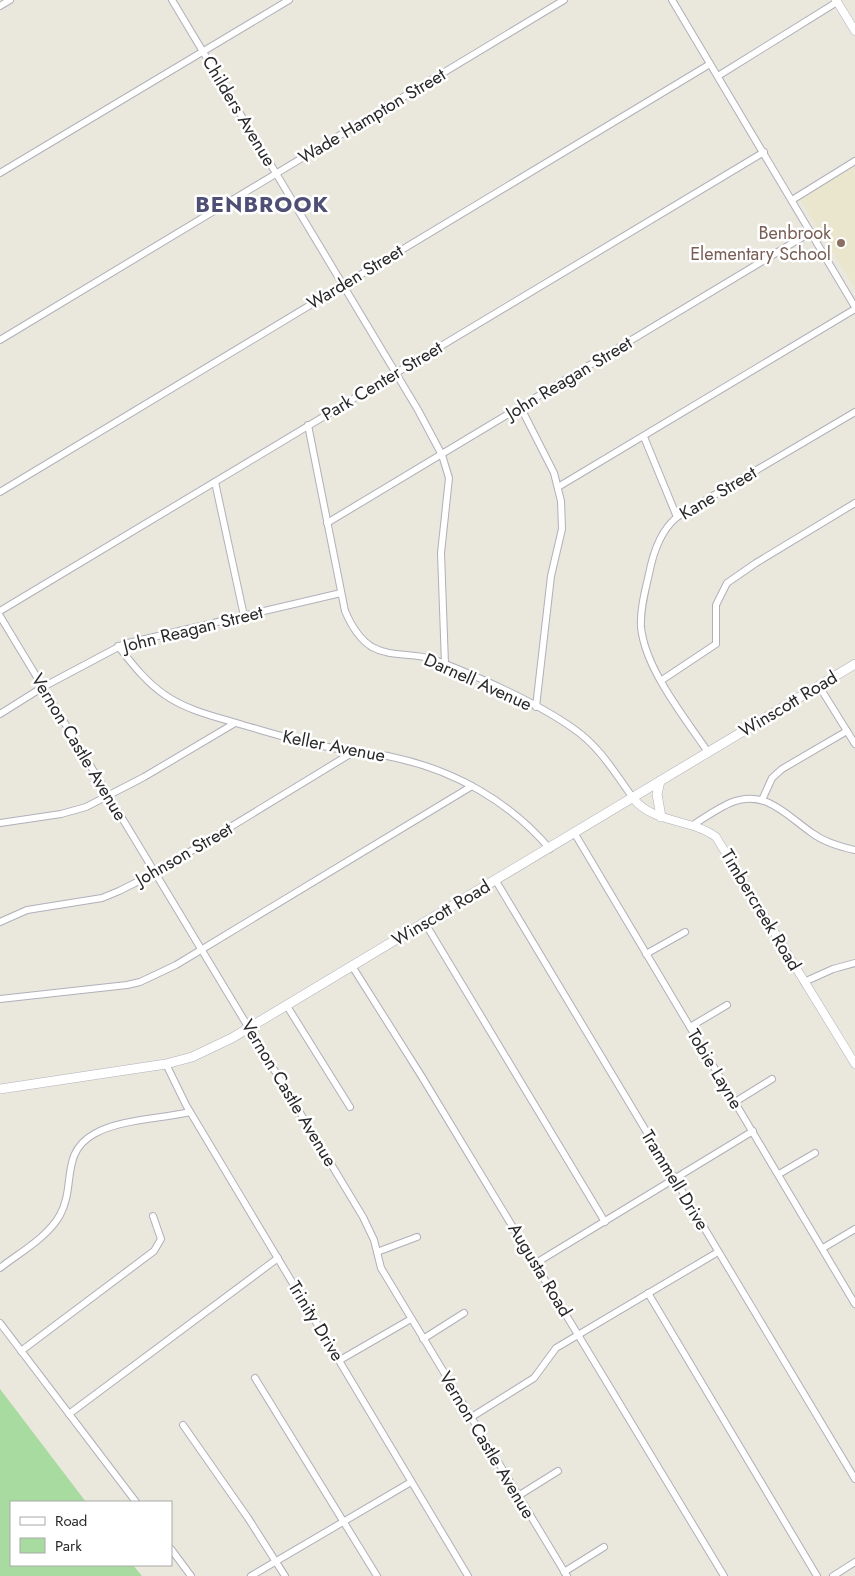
<svg xmlns="http://www.w3.org/2000/svg" width="855" height="1576" font-family="Jost,sans-serif">
	<rect width="100%" height="100%" fill="#eae7dd"/>
	<path fill="#eae6ce" d="M 855,166 L 855,288 L 800,199 Z"/>
	<path fill="#a7db9f" d="M 0,1389 L 86,1502 L 11,1502 L 11,1565 L 133,1565 L 142,1576 L 0,1576 Z"/>
	<g fill="none" stroke-linecap="round" stroke-linejoin="round">
		<defs>
			<g id="minor">
				<path d="M 172,0 L 418,410 L 442,455 L 449,478 L 441,553 L 445,664"/>
				<path d="M 672,0 L 855,307"/>
				<path d="M 0,6 L 10,0"/>
				<path d="M 718,76 L 837,2"/>
				<path d="M 0,173 L 289,0"/>
				<path d="M 792,200 L 855,161"/>
				<path d="M 0,340 L 564,0"/>
				<path d="M 521,408 L 554,473 L 561,501 L 562,529 L 551,576 L 536,707"/>
				<path d="M 308,425 L 345,611 C 351,625 359,639 372,647 C 392,658 414,652 435,660 C 477,676 538,703 574,729 C 599,746 615,773 633,798"/>
				<path d="M 644,437 L 677,517"/>
				<path d="M 215,482 L 244,616"/>
				<path d="M 558,487 L 855,309"/>
				<path d="M 0,492 L 710,64"/>
				<path d="M 327,523 L 811,232"/>
				<path d="M 0,611 L 764,152"/>
				<path d="M 0,616 L 363,1217 L 374,1240 L 381,1268 L 567,1576"/>
				<path d="M 118,646 C 133,665 146,682 165,695 C 188,711 217,717 243,725 C 271,733 299,742 328,747 C 349,752 371,752 392,757 C 454,770 509,801 550,849"/>
				<path d="M 662,680 L 716,644 L 716,605 L 727,583 L 756,563 L 855,503"/>
				<path d="M 819,686 L 855,744"/>
				<path d="M 0,714 L 43,687 L 124,644 L 341,593"/>
				<path d="M 708,752 C 685,718 645,669 641,627 C 640,610 645,591 649,574 C 653,553 660,531 677,517 L 855,412"/>
				<path d="M 762,800 L 772,778 L 782,769 L 847,731"/>
				<path d="M 0,823 L 61,814 L 86,807 L 144,777 L 235,723"/>
				<path d="M 693,825 C 705,817 717,809 730,803 C 765,788 786,815 812,833 C 824,842 841,847 855,850"/>
				<path d="M 575,834 L 855,1304"/>
				<path d="M 496,881 L 855,1479"/>
				<path d="M 0,922 L 27,910 L 102,898 L 119,891 L 155,873 L 355,751"/>
				<path d="M 425,923 L 605,1222"/>
				<path d="M 646,954 L 685,932"/>
				<path d="M 352,966 L 422,1077 L 724,1576"/>
				<path d="M 804,982 L 833,969 L 855,963"/>
				<path d="M 0,999 L 127,985 L 140,982 L 176,965 L 472,786"/>
				<path d="M 287,1006 L 350,1107"/>
				<path d="M 690,1027 L 727,1005"/>
				<path d="M 166,1064 L 186,1105 L 468,1576"/>
				<path d="M 735,1102 L 772,1079"/>
				<path d="M 779,1174 L 815,1153"/>
				<path d="M 823,1248 L 855,1229"/>
				<path d="M 377,1252 L 417,1237"/>
				<path d="M 536,1263 L 753,1131"/>
				<path d="M 0,1268 C 19,1253 48,1237 60,1215 C 76,1186 60,1153 94,1134 C 120,1119 161,1119 190,1112"/>
				<path d="M 648,1293 L 817,1576"/>
				<path d="M 0,1323 L 136,1502"/>
				<path d="M 423,1339 L 464,1313"/>
				<path d="M 21,1351 L 154,1251 L 161,1239 L 153,1216"/>
				<path d="M 340,1360 L 411,1319"/>
				<path d="M 255,1378 L 377,1576"/>
				<path d="M 69,1414 L 278,1258"/>
				<path d="M 470,1418 L 534,1378 L 556,1348 L 718,1252"/>
				<path d="M 183,1425 L 248,1518 L 285,1576"/>
				<path d="M 518,1496 L 558,1471"/>
				<path d="M 171,1549 L 191,1576"/>
				<path d="M 564,1572 L 604,1547"/>
				<path d="M 251,1576 L 411,1482"/>
				<path d="M 833,1576 L 855,1562"/>
			</g>
			<g id="tertiary">
				<path d="M 836,0 L 855,31"/>
				<path d="M 633,798 C 653,824 690,818 716,837 L 855,1064"/>
			</g>
			<g id="secondary">
				<path d="M 660,781 L 657,794 L 661,817"/>
				<path d="M 0,1089 L 166,1064 L 192,1057 L 232,1038 L 855,664"/>
			</g>
		</defs>
		<use href="#minor" stroke="#b0b0bb" stroke-width="8"/>
		<use href="#tertiary" stroke="#b0b0bb" stroke-width="9"/>
		<use href="#secondary" stroke="#b0b0bb" stroke-width="10"/>
		<use href="#minor" stroke="#fff" stroke-width="6"/>
		<use href="#tertiary" stroke="#fff" stroke-width="8"/>
		<use href="#secondary" stroke="#fff" stroke-width="9"/>
	</g>
	<circle fill="#8d6e63" stroke="#fff" stroke-width="2" cx="841" cy="243" r="5"/>
	<g text-anchor="middle" dominant-baseline="central" stroke-width="5" stroke-linejoin="round" paint-order="stroke">
		<g font-size="18" fill="#292929" stroke="#fff">
			<text transform="translate(239 111) rotate(59)">Childers Avenue</text>
			<text transform="translate(372 116) rotate(-31)">Wade Hampton Street</text>
			<text transform="translate(355 277) rotate(-31)">Warden Street</text>
			<text transform="translate(569 378) rotate(-31)">John Reagan Street</text>
			<text transform="translate(382 381) rotate(-31)">Park Center Street</text>
			<text transform="translate(718 493) rotate(-31)">Kane Street</text>
			<text transform="translate(193 629) rotate(-14)">John Reagan Street</text>
			<text transform="translate(478 682) rotate(24)">Darnell Avenue</text>
			<text transform="translate(788 704) rotate(-31)">Winscott Road</text>
			<text transform="translate(334 746) rotate(11)">Keller Avenue</text>
			<text transform="translate(79 747) rotate(59)">Vernon Castle Avenue</text>
			<text transform="translate(184 854) rotate(-30)">Johnson Street</text>
			<text transform="translate(761 910) rotate(59)">Timbercreek Road</text>
			<text transform="translate(441 913) rotate(-31)">Winscott Road</text>
			<text transform="translate(715 1069) rotate(59)">Tobie Layne</text>
			<text transform="translate(289 1093) rotate(59)">Vernon Castle Avenue</text>
			<text transform="translate(675 1180) rotate(59)">Trammell Drive</text>
			<text transform="translate(540 1270) rotate(59)">Augusta Road</text>
			<text transform="translate(316 1321) rotate(59)">Trinity Drive</text>
			<text transform="translate(487 1445) rotate(59)">Vernon Castle Avenue</text>
		</g>
		<g font-size="18" fill="#785e54" stroke="#fff" text-anchor="end">
			<text x="831" y="233">Benbrook<tspan x="831" dy="21">Elementary School</tspan></text>
		</g>
		<g font-size="22" font-weight="bold" letter-spacing="1" fill="#4f4f75" stroke="#fff">
			<text x="262" y="204">BENBROOK</text>
		</g>
	</g>
	<rect x="10" y="1501" width="162" height="65" fill="#ffffff" stroke="#a9a9a9"/>
	<rect x="20" y="1517" width="25" height="8" fill="#ffffff" stroke="#a9a9a9"/>
	<text x="55" y="1526" font-size="15" fill="#292929">Road</text>
	<rect x="20" y="1538" width="25" height="15" fill="#a7db9f" stroke="#a9a9a9"/>
	<text x="55" y="1551" font-size="15" fill="#292929">Park</text>
</svg>
